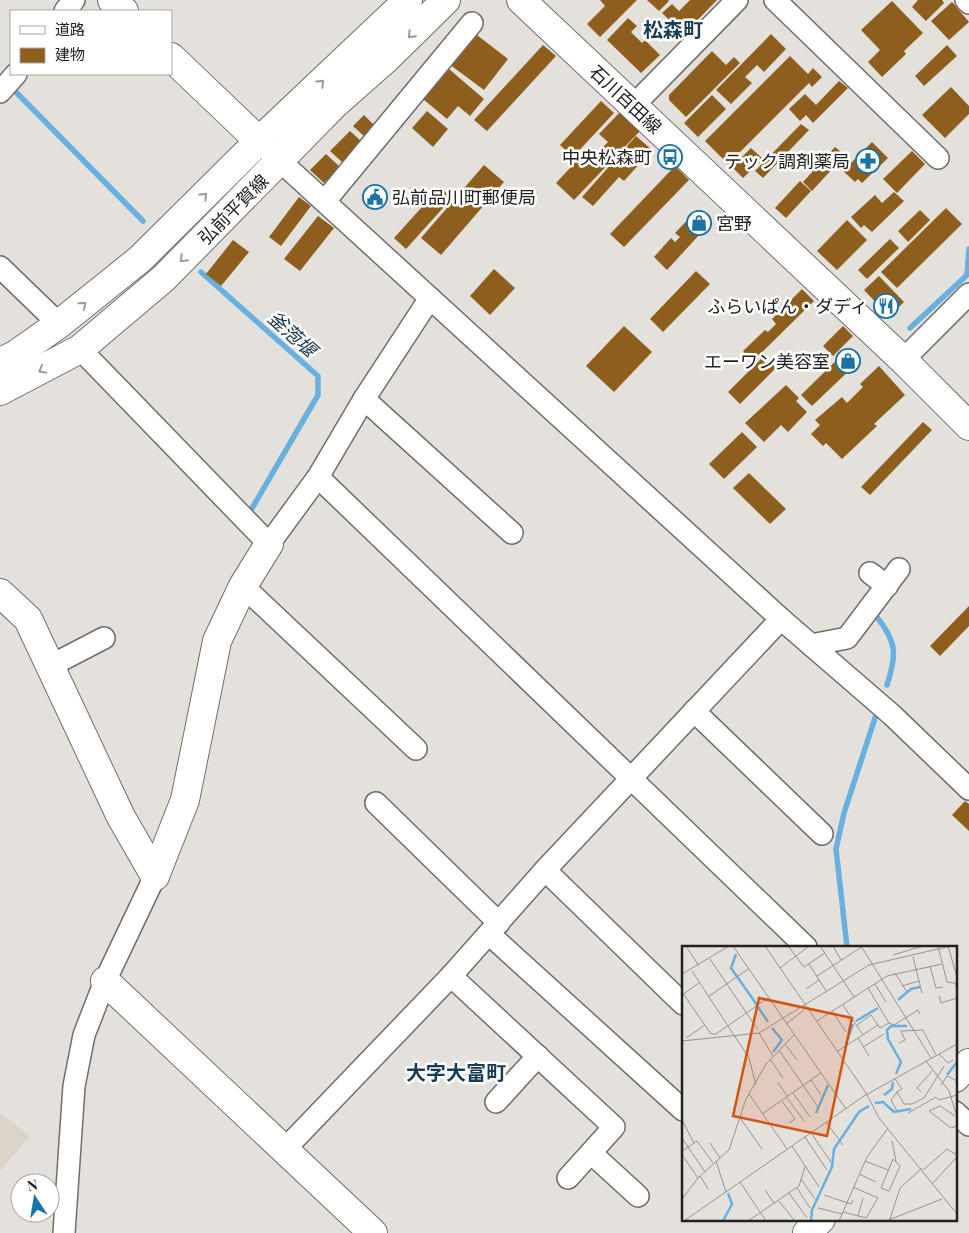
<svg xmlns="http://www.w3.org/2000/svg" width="969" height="1233" font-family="'Playfair Display','Noto Sans JP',serif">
	<rect width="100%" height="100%" fill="#e4e1dd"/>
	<path fill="#dcd4ca" d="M 0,1113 L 30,1136 L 0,1171 Z"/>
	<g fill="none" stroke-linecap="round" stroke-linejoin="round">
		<g stroke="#67b0df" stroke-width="5.5">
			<path d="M 12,88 L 143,221"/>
			<path d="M 201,272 L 318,376 L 318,395 L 251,510"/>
			<path d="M 910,328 L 967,275 L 969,249"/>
			<path d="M 876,616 C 897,642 897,654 887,685"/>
			<path d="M 847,947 L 836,849 L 844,813 L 876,715"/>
		</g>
	</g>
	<g fill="#8e5f1c">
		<path d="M 600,0 L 637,0 L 600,37 L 587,24 L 605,6 Z"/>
		<path d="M 647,0 L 668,0 L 669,1 L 659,11 Z"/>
		<path d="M 690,0 L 717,0 L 684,34 L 662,13 L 672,4 L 679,11 Z"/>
		<path d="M 918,0 L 942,0 L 944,3 L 926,21 L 912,7 Z"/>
		<path d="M 892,1 L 923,33 L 904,51 L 906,54 L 882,77 L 868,62 L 880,50 L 861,30 Z"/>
		<path d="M 952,2 L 969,22 L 949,40 L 931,21 Z"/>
		<path d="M 628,18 L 637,26 L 631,32 L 642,43 L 645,40 L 660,55 L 641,73 L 607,40 Z"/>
		<path d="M 473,32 L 508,59 L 484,90 L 449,64 Z"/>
		<path d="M 771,34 L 786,49 L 764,72 L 757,65 L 745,77 L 752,83 L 731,104 L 716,90 Z"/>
		<path d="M 543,45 L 556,56 L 487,131 L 474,120 Z"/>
		<path d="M 947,45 L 957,56 L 924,86 L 915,76 Z"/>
		<path d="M 712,51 L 726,65 L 734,57 L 740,63 L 686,117 L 669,100 L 669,95 Z"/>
		<path d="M 790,56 L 808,74 L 813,68 L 822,77 L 812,87 L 809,83 L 728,164 L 705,141 Z"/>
		<path d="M 449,69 L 484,99 L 470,116 L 458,106 L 447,119 L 423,99 Z"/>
		<path d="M 839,81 L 848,88 L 813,123 L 806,115 L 800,121 L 789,109 L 805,94 L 816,105 Z"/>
		<path d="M 951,87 L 969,106 L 969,114 L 945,138 L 922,115 Z"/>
		<path d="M 712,95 L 726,109 L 698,137 L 684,123 Z"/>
		<path d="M 601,101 L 614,113 L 573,157 L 560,145 Z"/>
		<path d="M 427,111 L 448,129 L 433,147 L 412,128 Z"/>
		<path d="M 620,112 L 640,131 L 574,200 L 556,183 L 584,153 L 591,159 L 608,142 L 599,134 Z"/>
		<path d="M 364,115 L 375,126 L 365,137 L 353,126 Z"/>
		<path d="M 801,124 L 809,130 L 763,178 L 755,171 Z"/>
		<path d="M 350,131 L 362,142 L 342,162 L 330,151 Z"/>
		<path d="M 636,136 L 652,150 L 624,181 L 619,177 L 593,206 L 582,197 Z"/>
		<path d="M 872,142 L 888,158 L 862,183 L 858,179 L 855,182 L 843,171 Z"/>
		<path d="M 835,147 L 845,155 L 812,191 L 803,182 Z"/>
		<path d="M 751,148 L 763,159 L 743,178 L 732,167 Z"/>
		<path d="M 912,151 L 925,164 L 897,193 L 883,179 Z"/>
		<path d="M 326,154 L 340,167 L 324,183 L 310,170 Z"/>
		<path d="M 484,165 L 504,182 L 441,255 L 421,238 Z"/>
		<path d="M 675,166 L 689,180 L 624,247 L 610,234 Z"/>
		<path d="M 800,181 L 811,191 L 786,218 L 775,208 Z"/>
		<path d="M 440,187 L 452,198 L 406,249 L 394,238 Z"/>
		<path d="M 894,192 L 904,201 L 872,232 L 864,225 L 861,228 L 851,217 L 875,195 L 882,203 Z"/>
		<path d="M 299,197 L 311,206 L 281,246 L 269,237 Z"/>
		<path d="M 946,208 L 962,224 L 897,288 L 881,272 Z"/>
		<path d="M 697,210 L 711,222 L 667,270 L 654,257 L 671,238 L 675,242 L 680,237 L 675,233 Z"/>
		<path d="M 920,210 L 930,220 L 908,242 L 898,231 Z"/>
		<path d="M 318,216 L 334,228 L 300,271 L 284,259 Z"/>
		<path d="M 847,220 L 867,240 L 837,270 L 817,251 Z"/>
		<path d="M 890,239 L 899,248 L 867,279 L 858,270 Z"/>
		<path d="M 233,240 L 249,252 L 221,286 L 206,274 Z"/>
		<path d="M 494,269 L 515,288 L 490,315 L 470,296 Z"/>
		<path d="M 696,271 L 710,284 L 663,332 L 650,319 Z"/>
		<path d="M 879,276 L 904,302 L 896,310 L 891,305 L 885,312 L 864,290 Z"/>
		<path d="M 802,289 L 814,301 L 753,361 L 743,351 L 765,330 L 768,332 L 776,324 L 772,319 Z"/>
		<path d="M 624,326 L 652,352 L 614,392 L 586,366 Z"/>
		<path d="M 843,326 L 853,336 L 833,356 L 823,346 Z"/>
		<path d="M 847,350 L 858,362 L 812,406 L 801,395 Z"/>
		<path d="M 764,356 L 776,368 L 740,404 L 728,392 Z"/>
		<path d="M 879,366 L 905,395 L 874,424 L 877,426 L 842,459 L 826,443 L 823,446 L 811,434 L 820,425 L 815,420 L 842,397 L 847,403 L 863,387 L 860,384 Z"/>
		<path d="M 786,385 L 799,398 L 796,401 L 807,412 L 788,432 L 781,425 L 764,442 L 745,423 Z"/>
		<path d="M 923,422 L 932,430 L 870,495 L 861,487 Z"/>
		<path d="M 742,432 L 757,447 L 724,479 L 709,464 Z"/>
		<path d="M 749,473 L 786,509 L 770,524 L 733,488 Z"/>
		<path d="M 969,606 L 969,626 L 940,656 L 930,646 Z"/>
		<path d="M 965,801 L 969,804 L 969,831 L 952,815 Z"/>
	</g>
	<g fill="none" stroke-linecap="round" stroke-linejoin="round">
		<defs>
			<g id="minor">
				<path d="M 775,0 L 938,158"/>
				<path d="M 966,0 L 969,3"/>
				<path d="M 65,11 L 74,0"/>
				<path d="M 0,92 L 16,74"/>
				<path d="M 633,106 L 737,0"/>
				<path d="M 268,150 L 781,619 L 892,715 L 969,789"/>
				<path d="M 325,201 L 472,23"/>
				<path d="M 0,267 L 59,324"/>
				<path d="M 80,349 L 269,544 L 318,477 L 364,399 L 430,298"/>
				<path d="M 903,360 L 969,294"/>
				<path d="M 364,399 L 512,533"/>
				<path d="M 318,477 L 806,947"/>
				<path d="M 870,573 L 887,586"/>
				<path d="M 243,586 L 416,749"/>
				<path d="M 811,645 L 847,638 L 899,569"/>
				<path d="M 50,666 L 104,638"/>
				<path d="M 694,711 L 822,834"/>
				<path d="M 376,803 L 499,923"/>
				<path d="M 545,870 L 683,1004"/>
				<path d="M 489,934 L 683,1110"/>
				<path d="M 451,976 L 614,1127 L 568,1178"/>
				<path d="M 496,1102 L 538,1056"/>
				<path d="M 955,1112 L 969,1125"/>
				<path d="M 284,1150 L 451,976 L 545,870 L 781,619"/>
				<path d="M 591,1153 L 638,1196"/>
				<path d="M 64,1233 L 74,1086 L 84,1035 L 105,981 L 155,876"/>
			</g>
			<g id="tertiary">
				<path d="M 112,0 L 124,11"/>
				<path d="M 171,57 L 259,141"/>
				<path d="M 0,593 L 28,619 L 121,817 L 155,876"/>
				<path d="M 155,876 L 185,800 L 217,641 L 243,586 L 269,544"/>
				<path d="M 105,981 L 373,1233"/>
				<path d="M 955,1078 L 969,1063"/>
				<path d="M 807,1233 L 821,1219"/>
			</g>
			<g id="secondary">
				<path d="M 521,0 L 903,360 L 969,426"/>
				<path d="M 0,362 L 15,355 L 59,324 L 140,259 L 259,141 L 408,0"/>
				<path d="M 0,391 L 80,349 L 164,278 L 335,104 L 386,59 L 446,0"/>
			</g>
		</defs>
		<use href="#minor" stroke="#716d6a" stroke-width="24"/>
		<use href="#tertiary" stroke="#716d6a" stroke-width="30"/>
		<use href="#secondary" stroke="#716d6a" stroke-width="30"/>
		<use href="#minor" stroke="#fff" stroke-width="21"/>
		<use href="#tertiary" stroke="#fff" stroke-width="28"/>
		<use href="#secondary" stroke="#fff" stroke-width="28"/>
	</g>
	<defs><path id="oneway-chevron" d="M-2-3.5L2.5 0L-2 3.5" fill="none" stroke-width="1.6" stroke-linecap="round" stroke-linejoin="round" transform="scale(1.25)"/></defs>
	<g stroke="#9c9b9a">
		<use href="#oneway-chevron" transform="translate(411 35) rotate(135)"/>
		<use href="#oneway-chevron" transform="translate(321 83) rotate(-44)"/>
		<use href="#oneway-chevron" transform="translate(204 196) rotate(-45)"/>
		<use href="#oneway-chevron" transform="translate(183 259) rotate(135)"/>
		<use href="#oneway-chevron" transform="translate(83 305) rotate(-39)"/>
		<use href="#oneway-chevron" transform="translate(42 370) rotate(151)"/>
	</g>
	<defs>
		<symbol id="bus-ring" viewBox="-11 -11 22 22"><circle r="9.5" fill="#fff" stroke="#1a73a2" stroke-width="1.5"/><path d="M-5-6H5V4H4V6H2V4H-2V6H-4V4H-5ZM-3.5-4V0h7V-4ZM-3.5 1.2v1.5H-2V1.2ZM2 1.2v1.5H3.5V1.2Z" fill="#1a73a2"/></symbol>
		<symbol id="pharmacy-ring" viewBox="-11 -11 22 22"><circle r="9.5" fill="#fff" stroke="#1a73a2" stroke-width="1.5"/><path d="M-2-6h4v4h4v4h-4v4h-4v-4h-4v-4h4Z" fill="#1a73a2"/></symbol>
		<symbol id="civic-ring" viewBox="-11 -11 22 22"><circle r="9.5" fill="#fff" stroke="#1a73a2" stroke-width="1.5"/><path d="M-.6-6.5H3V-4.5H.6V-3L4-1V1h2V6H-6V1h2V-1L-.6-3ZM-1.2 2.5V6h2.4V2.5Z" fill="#1a73a2"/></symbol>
		<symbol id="shop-ring" viewBox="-11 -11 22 22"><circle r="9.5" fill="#fff" stroke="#1a73a2" stroke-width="1.5"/><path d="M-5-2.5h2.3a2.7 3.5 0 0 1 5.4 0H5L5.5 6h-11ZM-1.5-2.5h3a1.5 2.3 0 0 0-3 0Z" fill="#1a73a2"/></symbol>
		<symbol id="restaurant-ring" viewBox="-11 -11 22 22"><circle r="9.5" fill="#fff" stroke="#1a73a2" stroke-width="1.5"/><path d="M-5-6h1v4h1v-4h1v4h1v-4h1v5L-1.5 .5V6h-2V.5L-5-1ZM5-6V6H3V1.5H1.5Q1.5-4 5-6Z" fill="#1a73a2"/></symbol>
	</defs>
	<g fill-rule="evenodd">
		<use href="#bus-ring" x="656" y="143" width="28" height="28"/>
		<use href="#pharmacy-ring" x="854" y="147" width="28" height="28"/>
		<use href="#civic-ring" x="361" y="183" width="28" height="28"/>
		<use href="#shop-ring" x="685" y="209" width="28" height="28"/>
		<use href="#restaurant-ring" x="872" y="292" width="28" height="28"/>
		<use href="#shop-ring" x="834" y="347" width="28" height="28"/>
	</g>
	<g text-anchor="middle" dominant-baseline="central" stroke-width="5" stroke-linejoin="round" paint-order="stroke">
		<g font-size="18" fill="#22211f" stroke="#fff">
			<text transform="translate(626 99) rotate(43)">石川百田線</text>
			<text transform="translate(233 209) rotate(-45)">弘前平賀線</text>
		</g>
		<g font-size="18" fill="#22211f" stroke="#fff" text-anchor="end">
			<text x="652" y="157">中央松森町</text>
			<text x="850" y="161">テック調剤薬局</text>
			<text x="392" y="197" text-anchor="start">弘前品川町郵便局</text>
			<text x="716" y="223" text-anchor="start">宮野</text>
			<text x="868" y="306">ふらいぱん・ダディ</text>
			<text x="830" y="361">エーワン美容室</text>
		</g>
		<g font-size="19" font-style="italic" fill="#133448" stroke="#fff">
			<text transform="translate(293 333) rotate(42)">釜萢堰</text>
		</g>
		<g font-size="20" font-weight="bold" fill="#163d55" stroke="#fff">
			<text x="673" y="28">松森町</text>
			<text x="456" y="1071">大字大富町</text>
		</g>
	</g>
	<g transform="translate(682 946)">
		<rect width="275" height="275" fill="#e4e1dd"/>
		<path fill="none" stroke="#67b0df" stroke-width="2.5" d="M 54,8 L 49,22 L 75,59M 216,54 L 229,43 L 238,41M 76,61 L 86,76M 174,75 L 196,62M 90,82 L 100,94 L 91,106M 164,98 L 171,78M 214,128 L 219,116 L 206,93 L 205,84 L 209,80 L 225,80M 265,129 L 275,116M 202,149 L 210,143 L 211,136M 193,157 L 201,156 L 212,166 L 229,163M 134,167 L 146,139M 41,275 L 50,258 L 46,247M 129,275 L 130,264 L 150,221 L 152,203 L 177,166 L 187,160"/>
		<path fill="none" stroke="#969491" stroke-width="1" d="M 4,0 L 17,20M 51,0 L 164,163M 83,0 L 184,147 L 197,172 L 275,268M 106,0 L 122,21 L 143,7M 138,0 L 172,51M 151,0 L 159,14M 179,0 L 249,112M 256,0 L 265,36 L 273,37 L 275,42M 266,0 L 275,31M 211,9 L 241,0M 231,11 L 240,47M 28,13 L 76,84M 127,18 L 144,45M 248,20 L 254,42 L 261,41M 98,22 L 127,0M 10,25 L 67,112 L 74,139M 213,27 L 225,46M 0,28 L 47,0M 135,30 L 181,0M 193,38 L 204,56M 220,40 L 237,35M 186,42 L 207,77M 124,43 L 137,34M 0,46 L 29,88 L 34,88 L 86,52M 0,49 L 17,37M 257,50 L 259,57 L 275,52M 26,51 L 66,23M 161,59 L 181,89M 150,65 L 164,86M 135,75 L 205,30 L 260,18M 104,78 L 122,64M 175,79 L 189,69 L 196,79M 77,87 L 91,110M 4,92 L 23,79M 176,92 L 187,110M 0,95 L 77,87 L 187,19 L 269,0M 217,97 L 223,94 L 219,85 L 241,84 L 254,109M 103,98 L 115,114M 181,101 L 202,88M 97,104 L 136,161M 156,105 L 196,79 L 198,82 L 207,77 L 212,79 L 236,64 L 238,68M 257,108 L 266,117 L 271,114M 88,113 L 101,132M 244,115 L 267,145 L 275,171M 213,133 L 220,143 L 215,146 L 222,158 L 230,158 L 242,152 L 262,120M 129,134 L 139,149M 96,137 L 106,151M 259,139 L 265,130 L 275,135M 239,146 L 235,142 L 250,125M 111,147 L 128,171M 67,148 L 105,203M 105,152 L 122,175M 100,155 L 113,173 L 107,177M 215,165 L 209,154 L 215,146M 226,167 L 254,151 L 257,154 L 275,149M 80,168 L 139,127M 273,170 L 258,160 L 247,165 L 269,182 L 275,180M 58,172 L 80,203M 0,174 L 12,197M 144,176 L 161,199M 129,187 L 149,216M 123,191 L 145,224M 0,192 L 23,226M 210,195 L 214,215M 28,197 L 38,212M 110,200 L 137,241M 0,205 L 15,195 L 31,217M 0,209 L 16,232M 211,213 L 218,220 L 207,245 L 199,242 ZM 34,215 L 44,246M 183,215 L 206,224M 241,224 L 265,203 L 273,208 L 275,206M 177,228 L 194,236M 18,230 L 26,243M 119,233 L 133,253M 58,236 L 84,275M 250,238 L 275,211M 115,242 L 128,262M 83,244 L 92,257M 107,247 L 125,272M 142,249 L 169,258 L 171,254M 0,253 L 16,232 L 47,204 L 64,153 L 84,118 L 112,89M 97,255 L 113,275M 136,262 L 160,268M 161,266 L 184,272 L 196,252 L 171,241M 176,270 L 181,252M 208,273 L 218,242 L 240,222M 2,275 L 182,150 L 275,98M 66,275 L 117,240 L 123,221M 157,275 L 185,211 L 206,182M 204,275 L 260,253"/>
		<path fill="#d4530e" fill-opacity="0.15" stroke="#d4530e" stroke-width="2.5" d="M 77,52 L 170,72 L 145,190 L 51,170 Z"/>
		<rect width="275" height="275" fill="none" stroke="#22211f" stroke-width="2.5"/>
	</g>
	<rect x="10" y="10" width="162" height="65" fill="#ffffff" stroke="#a7a6a5"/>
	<rect x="20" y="26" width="25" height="8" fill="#ffffff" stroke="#a7a6a5"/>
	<text x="55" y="35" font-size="15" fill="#22211f">道路</text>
	<rect x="20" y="48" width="25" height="15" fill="#8e5f1c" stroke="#a7a6a5"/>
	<text x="55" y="60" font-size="15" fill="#22211f">建物</text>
	<g transform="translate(35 1198) rotate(348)"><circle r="24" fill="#ffffff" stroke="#a7a6a5"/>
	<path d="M0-4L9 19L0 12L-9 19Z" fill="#1a73a2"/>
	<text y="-8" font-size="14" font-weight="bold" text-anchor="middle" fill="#22211f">N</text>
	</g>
</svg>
